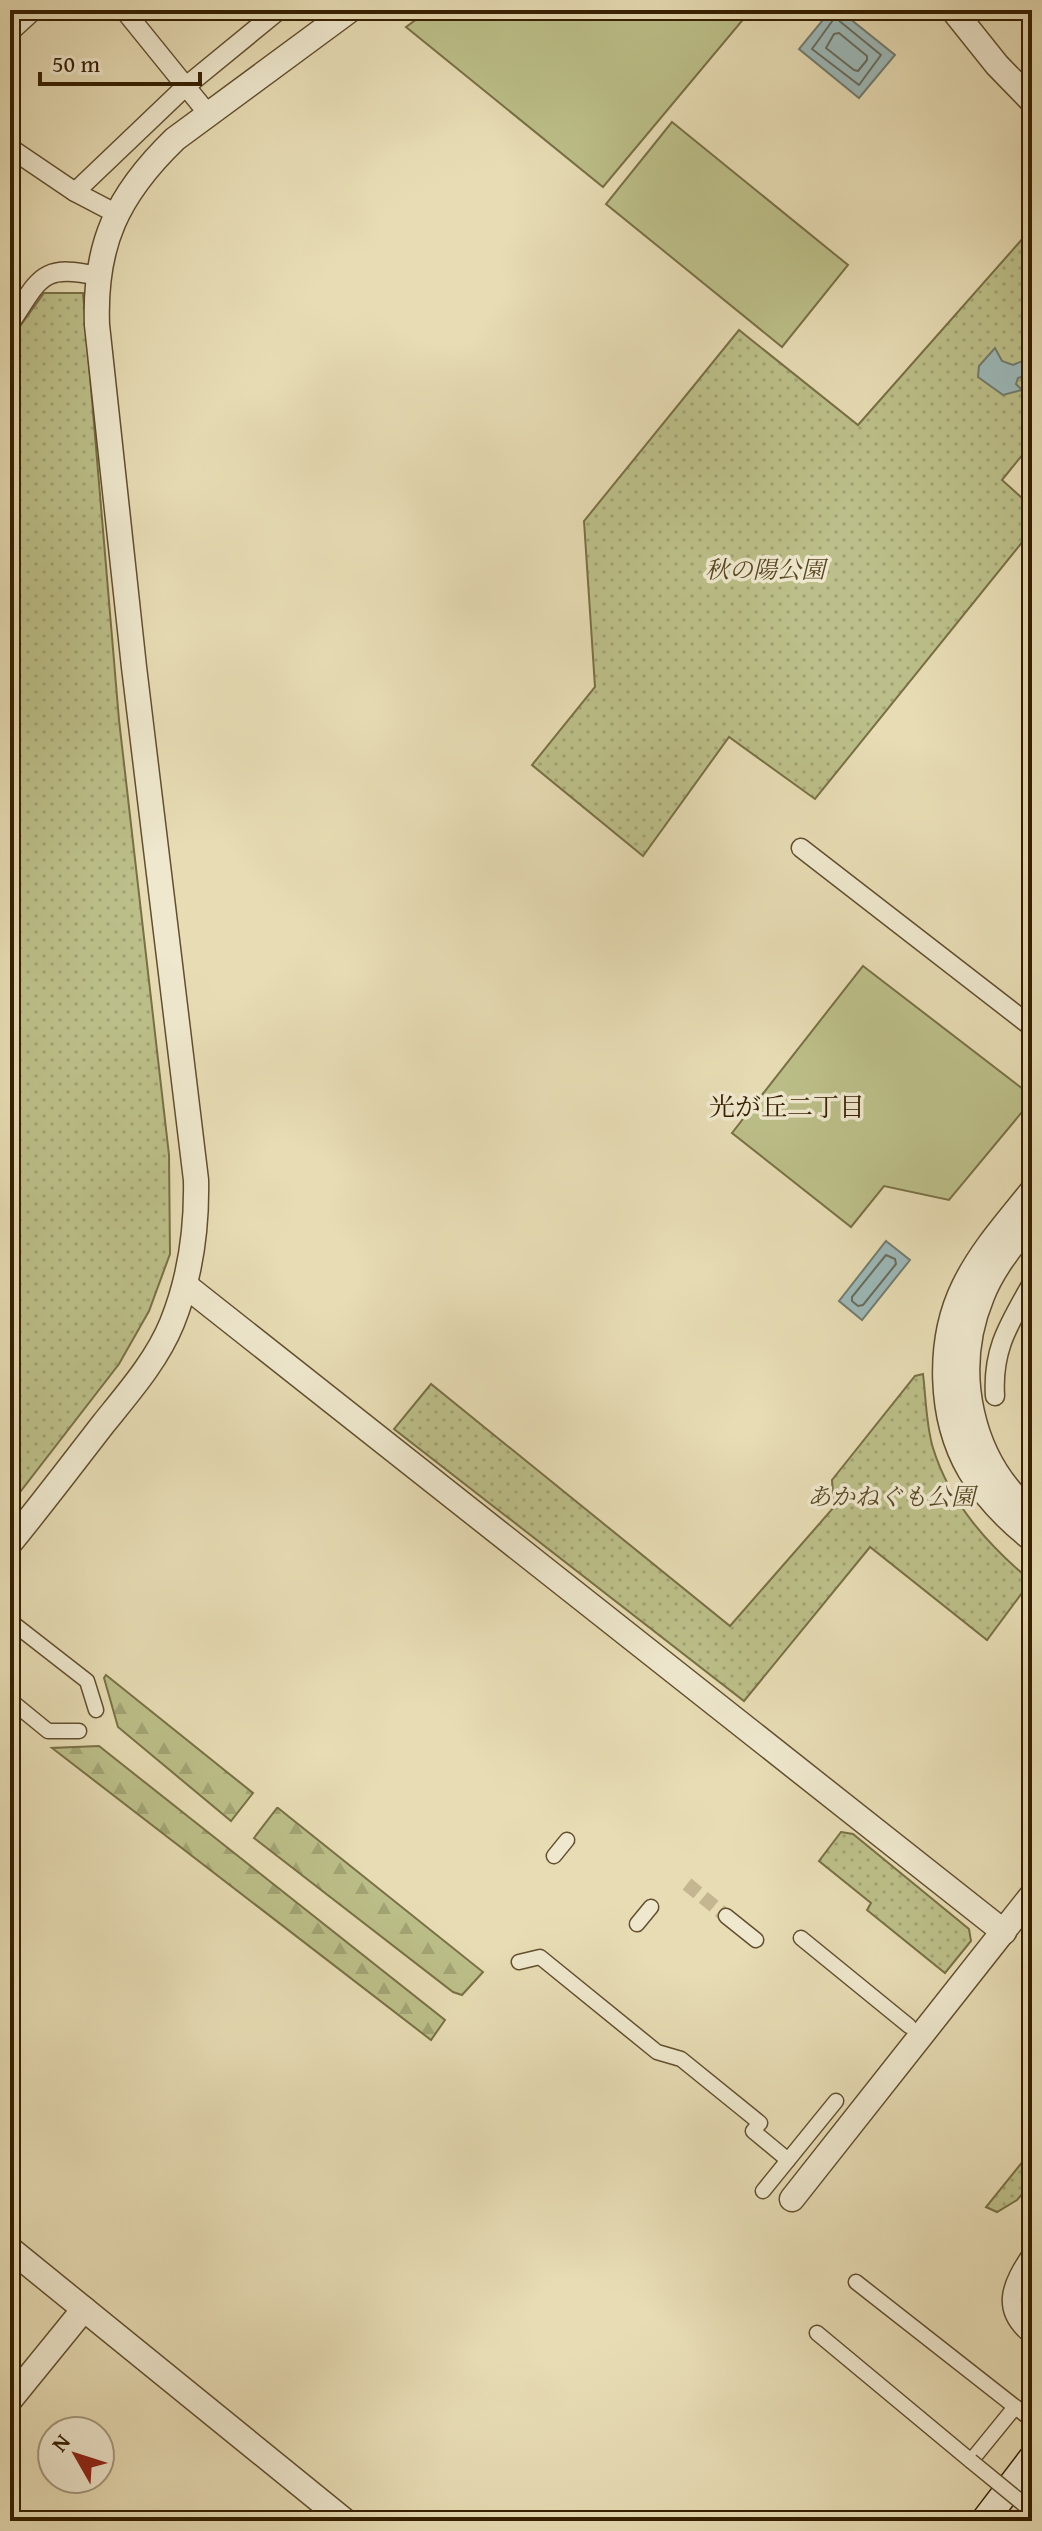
<svg xmlns="http://www.w3.org/2000/svg" width="1042" height="2531" font-family="'Gentium Book Plus','Noto Serif JP',serif">
	<defs>
		<pattern id="forest-firs" width="22" height="20" patternUnits="userSpaceOnUse" patternTransform="scale(2)"><rect width="22" height="20" fill="#bcbf89"/><path d="M5 1l3.5 6h-7zM16 11l3.5 6h-7z" fill="#a2a474"/></pattern>
		<pattern id="park-dots" width="8" height="8" patternUnits="userSpaceOnUse" patternTransform="scale(2)"><rect width="8" height="8" fill="#bcbf89"/><path d="M2 2h.1M6 6h.1" fill="none" stroke="#a2a474" stroke-width="1.8" stroke-linecap="round"/></pattern>
	</defs>
	<rect width="100%" height="100%" fill="#e7dcb4"/>
	<filter id="stains"><feTurbulence type="fractalNoise" baseFrequency=".0025" numOctaves="4"/><feColorMatrix values="0 0 0 0 .2 0 0 0 0 .09 0 0 0 0 .02 0 0 0 .5 -.17"/></filter>
	<radialGradient id="worn" r=".72"><stop offset=".6" stop-color="#630" stop-opacity="0"/><stop offset="1" stop-color="#630" stop-opacity=".3"/></radialGradient>
	<g fill="url(#forest-firs)" stroke="#797045" stroke-width="2">
		<path d="M 106,1675 L 253,1793 L 231,1821 L 118,1727 L 104,1678 Z"/>
		<path d="M 99,1746 L 445,2020 L 431,2040 L 52,1748 Z"/>
		<path d="M 277,1808 L 278,1808 L 483,1972 L 462,1995 L 453,1992 L 254,1838 Z"/>
	</g>
	<g fill="url(#park-dots)" stroke="#797045" stroke-width="2">
		<path d="M 1032,228 L 1032,443 L 1002,480 L 1032,507 L 1032,530 L 815,799 L 729,737 L 643,856 L 532,765 L 595,687 L 584,521 L 739,330 L 858,425 Z"/>
		<path d="M 44,293 L 83,293 L 119,720 L 169,1155 L 170,1254 L 149,1311 L 119,1364 L 10,1505 L 10,340 Z"/>
		<path d="M 923,1374 C 926,1398 926,1425 933,1448 C 950,1503 988,1545 1031,1581 L 987,1640 L 870,1547 L 744,1701 L 394,1429 L 431,1384 L 730,1626 L 834,1507 L 832,1480 L 915,1376 Z"/>
		<path d="M 841,1832 L 853,1834 L 969,1929 L 971,1941 L 945,1973 L 867,1910 L 871,1903 L 819,1861 Z"/>
		<path d="M 1032,2150 L 1032,2183 L 1017,2200 L 997,2212 L 986,2207 Z"/>
	</g>
	<g fill="#bcbf89" stroke="#797045" stroke-width="2">
		<path d="M 429,10 L 751,10 L 603,187 L 406,27 Z"/>
		<path d="M 672,122 L 848,265 L 782,347 L 606,204 Z"/>
		<path d="M 863,966 L 1032,1096 L 1032,1100 L 949,1200 L 884,1186 L 851,1227 L 732,1133 Z"/>
	</g>
	<g fill="#9cb9b9" stroke="#737c6f" stroke-width="2">
		<path d="M 831,10 L 839,10 L 895,55 L 859,98 L 799,49 Z"/>
		<path d="M 995,348 L 1002,361 L 1013,365 L 1032,357 L 1032,373 L 1018,378 L 1016,384 L 1022,390 L 1003,395 L 978,377 L 979,366 Z"/>
		<path d="M 886,1241 L 910,1260 L 862,1320 L 839,1301 Z"/>
	</g>
	<g fill="none" stroke-linecap="round" stroke-linejoin="round">
		<g stroke="#696c5d" stroke-width="2">
			<path d="M 837,19 L 881,55 L 859,85 L 812,49 L 833,20 Z"/>
			<path d="M 839,33 L 867,56 L 867,60 L 858,71 L 854,70 L 826,48 L 834,34 Z"/>
			<path d="M 886,1255 L 895,1259 L 896,1264 L 863,1305 L 858,1306 L 852,1301 L 852,1297 Z"/>
		</g>
		<path stroke="#c4b690" stroke-width="14" stroke-dasharray="14 7" stroke-linecap="butt" d="M 687,1884 L 726,1916"/>
		<defs>
			<g id="pedestrian">
				<path d="M 10,1621 L 87,1681 L 96,1710"/>
				<path d="M 10,1700 L 48,1731 L 79,1731"/>
				<path d="M 554,1856 L 567,1840"/>
				<path d="M 726,1916 L 756,1940"/>
				<path d="M 637,1924 L 651,1907"/>
				<path d="M 801,1938 L 909,2026"/>
				<path d="M 519,1962 L 540,1957 L 657,2052 L 681,2059 L 760,2123 L 753,2131 L 788,2160"/>
				<path d="M 763,2191 L 836,2101"/>
				<path d="M 856,2282 L 1032,2420"/>
				<path d="M 817,2333 L 971,2461 L 1015,2407"/>
			</g>
			<g id="minor">
				<path d="M 124,10 L 209,115"/>
				<path d="M 10,32 L 34,10"/>
				<path d="M 10,148 L 75,192 L 117,214"/>
				<path d="M 75,192 L 185,87 L 279,10"/>
				<path d="M 10,323 C 40,279 40,263 98,276"/>
				<path d="M 801,848 L 1032,1027"/>
				<path d="M 995,1396 C 992,1348 1010,1323 1032,1283"/>
				<path d="M 1032,2254 C 1012,2284 999,2309 1032,2335"/>
			</g>
			<g id="tertiary">
				<path d="M 953,10 L 997,65 L 1032,101"/>
				<path d="M 1032,1191 C 1008,1221 981,1251 964,1286 C 937,1341 939,1418 970,1471 C 986,1498 1008,1520 1032,1539"/>
				<path d="M 1032,1220 C 1013,1244 993,1268 982,1296 C 951,1371 970,1461 1032,1513"/>
				<path d="M 185,1285 L 1004,1932"/>
				<path d="M 10,1543 C 42,1504 73,1463 104,1423 C 129,1392 157,1360 172,1323 C 191,1276 197,1230 196,1180 L 134,667 L 97,325 C 94,245 117,195 175,139 L 350,10"/>
				<path d="M 792,2199 L 1032,1895"/>
				<path d="M 10,2249 L 345,2521"/>
				<path d="M 10,2400 L 84,2309"/>
			</g>
			<path id="secondary" d="M 984,2521 L 1032,2458"/>
		</defs>
		<use href="#pedestrian" stroke="#624f2e" stroke-width="17"/>
		<use href="#minor" stroke="#624f2e" stroke-width="21"/>
		<use href="#tertiary" stroke="#624f2e" stroke-width="27"/>
		<use href="#secondary" stroke="#362001" stroke-width="29"/>
		<use href="#pedestrian" stroke="#efe8ce" stroke-width="14"/>
		<use href="#minor" stroke="#efe8ce" stroke-width="18"/>
		<use href="#tertiary" stroke="#efe8ce" stroke-width="24"/>
		<use href="#secondary" stroke="#efe8ce" stroke-width="26"/>
		<defs>
			<path id="pedestrian-bridge" d="M 971,2461 L 1032,2511"/>
		</defs>
		<use href="#pedestrian-bridge" stroke="#624f2e" stroke-width="17" stroke-linecap="butt"/>
		<use href="#pedestrian-bridge" stroke="#efe8ce" stroke-width="14"/>
	</g>
	<g text-anchor="middle" dominant-baseline="central" stroke-width="7" stroke-linejoin="round" paint-order="stroke">
		<g font-size="24" font-style="italic" fill="#584823" stroke="#efe8ce">
			<text x="765" y="569">秋の陽公園</text>
			<text x="891" y="1496">あかねぐも公園</text>
		</g>
		<g font-size="26" fill="#362001" stroke="#efe8ce">
			<text x="787" y="1106">光が丘二丁目</text>
		</g>
	</g>
	<rect width="1042" height="2531" fill="none" stroke="#e7dcb4" stroke-width="40"/>
	<rect x="12" y="12" width="1018" height="2507" fill="none" stroke="#362001" stroke-width="4"/>
	<rect x="20" y="20" width="1002" height="2491" fill="none" stroke="#362001" stroke-width="2"/>
	<g transform="translate(76 2455) rotate(309)"><circle r="38" fill="#efe8ce" stroke="#a5987c" stroke-width="2"/>
	<path d="M0-6L14 30L0 20L-14 30Z" fill="#8f2418"/>
	<text y="-12" font-size="22" font-weight="bold" text-anchor="middle" fill="#362001">N</text>
	</g>
	<path d="M40 72v12h160v-12" fill="none" stroke="#362001" stroke-width="4"/>
	<text x="52" y="72" font-size="24" fill="#362001" stroke="#efe8ce" stroke-width="6" paint-order="stroke">50 m</text>
	<rect width="100%" height="100%" filter="url(#stains)"/>
	<rect width="100%" height="100%" fill="url(#worn)"/>
</svg>
